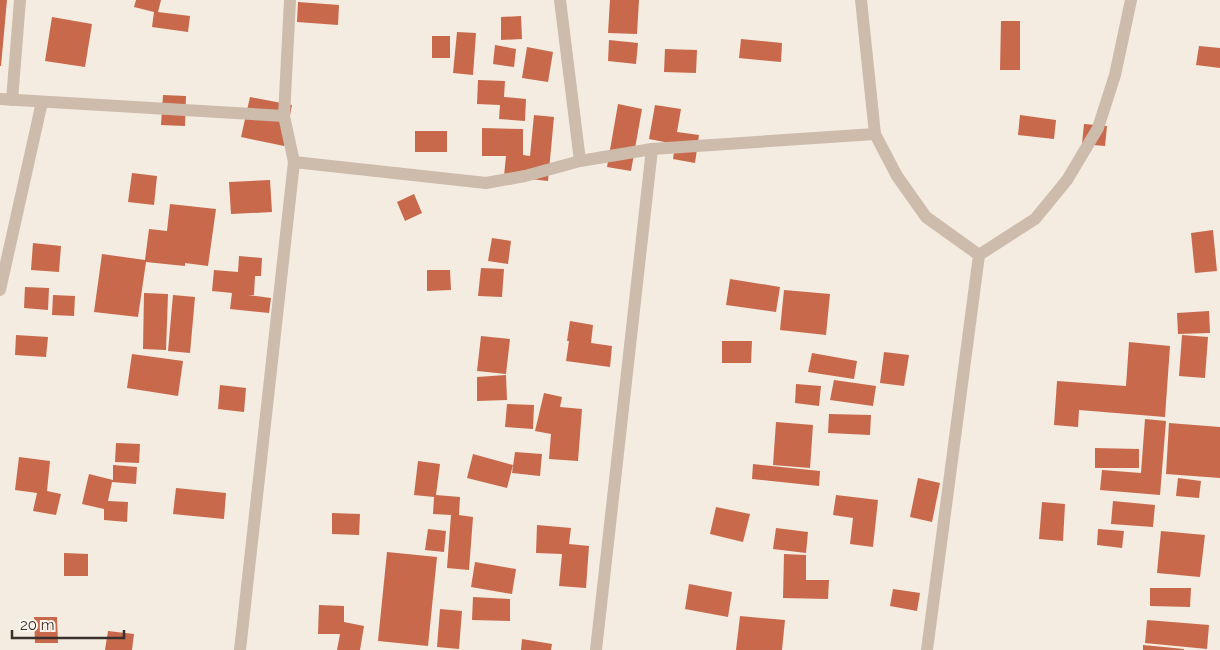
<svg xmlns="http://www.w3.org/2000/svg" width="1220" height="650" font-family="Raleway,sans-serif">
	<rect width="100%" height="100%" fill="#f4ebe1"/>
	<g fill="#c8694b">
		<path d="M 0,0 L 7,0 L 1,66 L 0,66 Z"/>
		<path d="M 136,0 L 161,0 L 158,12 L 190,16 L 188,32 L 152,27 L 154,12 L 134,7 Z"/>
		<path d="M 610,0 L 639,0 L 637,34 L 608,33 Z"/>
		<path d="M 298,2 L 339,5 L 338,25 L 297,22 Z"/>
		<path d="M 521,16 L 522,39 L 501,40 L 501,17 Z"/>
		<path d="M 52,17 L 92,24 L 85,67 L 45,61 Z"/>
		<path d="M 1001,21 L 1020,21 L 1020,70 L 1000,70 Z"/>
		<path d="M 457,32 L 476,33 L 473,75 L 453,73 Z"/>
		<rect x="432" y="36" width="18" height="22"/>
		<path d="M 741,39 L 782,43 L 781,62 L 739,58 Z"/>
		<path d="M 609,40 L 638,43 L 636,64 L 608,61 Z"/>
		<path d="M 495,45 L 516,49 L 514,67 L 493,64 Z"/>
		<path d="M 1199,46 L 1220,48 L 1220,68 L 1196,65 Z"/>
		<path d="M 527,47 L 553,52 L 548,82 L 522,78 Z"/>
		<path d="M 665,49 L 697,50 L 696,73 L 664,72 Z"/>
		<path d="M 478,80 L 505,81 L 504,97 L 526,99 L 525,121 L 499,119 L 500,105 L 477,104 Z"/>
		<path d="M 163,95 L 186,96 L 185,126 L 161,125 Z"/>
		<path d="M 250,97 L 292,105 L 284,146 L 241,137 Z"/>
		<path d="M 618,104 L 642,109 L 631,171 L 607,167 Z"/>
		<path d="M 655,105 L 681,109 L 677,132 L 699,135 L 695,163 L 673,159 L 675,144 L 649,139 Z"/>
		<path d="M 534,115 L 554,117 L 548,181 L 504,176 L 506,156 L 482,156 L 482,128 L 523,129 L 523,155 L 530,156 Z"/>
		<path d="M 1020,115 L 1056,120 L 1054,139 L 1018,135 Z"/>
		<path d="M 1084,124 L 1107,126 L 1105,146 L 1082,144 Z"/>
		<rect x="415" y="131" width="32" height="21"/>
		<path d="M 132,173 L 157,176 L 154,205 L 128,202 Z"/>
		<path d="M 270,180 L 272,212 L 231,214 L 229,182 Z"/>
		<path d="M 414,194 L 422,213 L 405,221 L 397,202 Z"/>
		<path d="M 170,204 L 216,209 L 208,266 L 185,263 L 185,266 L 146,262 L 138,317 L 94,312 L 102,254 L 145,260 L 149,229 L 167,231 Z"/>
		<path d="M 1213,230 L 1217,271 L 1195,273 L 1191,233 Z"/>
		<path d="M 492,238 L 511,241 L 508,264 L 488,261 Z"/>
		<path d="M 33,243 L 61,246 L 59,272 L 31,270 Z"/>
		<path d="M 239,256 L 262,258 L 261,276 L 255,276 L 254,295 L 248,295 L 271,298 L 269,313 L 230,309 L 232,293 L 212,291 L 214,270 L 238,272 Z"/>
		<path d="M 481,268 L 504,269 L 502,297 L 478,296 Z"/>
		<path d="M 427,270 L 450,270 L 451,290 L 427,291 Z"/>
		<path d="M 730,279 L 780,287 L 776,312 L 726,305 Z"/>
		<path d="M 25,287 L 49,288 L 48,310 L 24,308 Z"/>
		<path d="M 784,290 L 830,294 L 826,335 L 780,330 Z"/>
		<path d="M 144,293 L 168,294 L 166,350 L 143,349 Z"/>
		<path d="M 53,295 L 75,296 L 74,316 L 52,315 Z"/>
		<path d="M 173,295 L 195,297 L 190,353 L 168,351 Z"/>
		<path d="M 1209,311 L 1210,333 L 1178,334 L 1177,313 Z"/>
		<path d="M 570,321 L 593,325 L 591,343 L 612,346 L 610,367 L 566,361 L 569,341 L 567,341 Z"/>
		<path d="M 16,335 L 48,337 L 46,357 L 15,355 Z"/>
		<path d="M 1182,335 L 1208,337 L 1205,378 L 1179,376 Z"/>
		<path d="M 481,336 L 510,339 L 506,374 L 477,371 Z"/>
		<path d="M 722,341 L 752,341 L 751,363 L 722,363 Z"/>
		<path d="M 1129,342 L 1170,346 L 1165,417 L 1079,410 L 1078,427 L 1054,425 L 1057,381 L 1126,386 Z"/>
		<path d="M 884,352 L 909,355 L 904,386 L 880,383 Z"/>
		<path d="M 812,353 L 857,361 L 854,379 L 808,372 Z"/>
		<path d="M 132,354 L 183,361 L 178,396 L 127,388 Z"/>
		<path d="M 506,375 L 507,400 L 477,401 L 477,377 Z"/>
		<path d="M 834,380 L 876,386 L 873,406 L 830,400 Z"/>
		<path d="M 796,384 L 821,386 L 819,406 L 795,403 Z"/>
		<path d="M 220,385 L 246,388 L 244,412 L 218,409 Z"/>
		<path d="M 544,393 L 562,397 L 560,407 L 582,409 L 578,461 L 549,459 L 551,434 L 535,431 Z"/>
		<path d="M 507,404 L 534,405 L 533,429 L 505,427 Z"/>
		<path d="M 829,414 L 871,415 L 870,435 L 828,433 Z"/>
		<path d="M 1145,419 L 1166,421 L 1160,495 L 1100,490 L 1102,470 L 1141,473 Z"/>
		<path d="M 776,422 L 813,425 L 810,468 L 773,465 Z"/>
		<path d="M 1169,423 L 1220,427 L 1220,478 L 1166,474 Z"/>
		<path d="M 116,443 L 140,444 L 139,463 L 115,462 Z"/>
		<path d="M 1095,448 L 1139,449 L 1139,468 L 1095,468 Z"/>
		<path d="M 515,452 L 542,454 L 540,476 L 512,473 Z"/>
		<path d="M 473,454 L 513,465 L 507,488 L 467,478 Z"/>
		<path d="M 19,457 L 50,461 L 47,491 L 61,494 L 56,515 L 33,511 L 37,493 L 15,490 Z"/>
		<path d="M 418,461 L 440,464 L 436,495 L 460,497 L 459,515 L 473,517 L 469,570 L 447,568 L 451,515 L 433,514 L 434,497 L 414,495 Z"/>
		<path d="M 753,464 L 820,471 L 819,486 L 752,479 Z"/>
		<path d="M 113,465 L 137,467 L 136,484 L 112,482 L 108,501 L 128,502 L 127,522 L 104,520 L 104,509 L 82,504 L 89,474 L 113,480 Z"/>
		<path d="M 918,478 L 940,483 L 932,522 L 910,517 Z"/>
		<path d="M 1178,478 L 1201,481 L 1199,498 L 1176,496 Z"/>
		<path d="M 176,488 L 226,493 L 224,519 L 173,514 Z"/>
		<path d="M 836,495 L 878,500 L 873,547 L 850,544 L 853,518 L 833,515 Z"/>
		<path d="M 1113,501 L 1155,505 L 1153,527 L 1111,524 Z"/>
		<path d="M 1042,502 L 1065,504 L 1063,541 L 1039,539 Z"/>
		<path d="M 716,507 L 750,514 L 743,542 L 710,534 Z"/>
		<path d="M 332,513 L 360,514 L 359,535 L 332,534 Z"/>
		<path d="M 537,525 L 571,528 L 569,544 L 589,546 L 586,588 L 559,586 L 562,554 L 536,553 Z"/>
		<path d="M 776,528 L 808,532 L 806,553 L 773,549 Z"/>
		<path d="M 428,529 L 446,531 L 444,552 L 425,550 Z"/>
		<path d="M 1098,529 L 1124,531 L 1122,548 L 1097,545 Z"/>
		<path d="M 1161,531 L 1205,535 L 1200,577 L 1157,573 Z"/>
		<path d="M 387,552 L 437,557 L 428,646 L 378,641 Z"/>
		<path d="M 64,553 L 88,554 L 88,576 L 64,576 Z"/>
		<path d="M 784,554 L 806,555 L 806,580 L 829,580 L 828,599 L 783,598 Z"/>
		<path d="M 475,562 L 516,569 L 512,594 L 471,587 Z"/>
		<path d="M 689,584 L 732,592 L 728,617 L 685,609 Z"/>
		<path d="M 1150,588 L 1191,588 L 1190,607 L 1150,606 Z"/>
		<path d="M 893,589 L 920,593 L 917,611 L 890,606 Z"/>
		<path d="M 473,597 L 510,599 L 510,621 L 472,620 Z"/>
		<path d="M 319,605 L 344,606 L 344,622 L 364,626 L 360,650 L 337,650 L 340,634 L 318,634 Z"/>
		<path d="M 440,609 L 462,611 L 459,649 L 437,647 Z"/>
		<path d="M 740,616 L 785,620 L 782,650 L 736,650 Z"/>
		<path d="M 34,617 L 57,617 L 58,643 L 35,643 Z"/>
		<path d="M 1147,620 L 1209,625 L 1207,649 L 1145,643 Z"/>
		<path d="M 108,631 L 134,634 L 132,650 L 105,650 Z"/>
		<path d="M 522,639 L 552,644 L 551,650 L 521,650 Z"/>
		<path d="M 1143,645 L 1184,649 L 1184,650 L 1143,650 Z"/>
	</g>
	<g fill="none" stroke-linecap="round" stroke-linejoin="round">
		<g stroke="#cdbbac" stroke-width="12">
			<path d="M 560,0 L 580,161"/>
			<path d="M 861,0 L 875,134 L 897,176 L 926,217 L 979,255"/>
			<path d="M 0,99 L 284,116"/>
			<path d="M 12,100 L 20,0"/>
			<path d="M 294,162 L 486,183 L 525,176 L 580,161 L 652,149 L 875,134"/>
			<path d="M 0,290 L 42,102"/>
			<path d="M 240,650 L 294,162 L 284,116 L 290,0"/>
			<path d="M 596,650 L 652,149"/>
			<path d="M 927,650 L 979,255 L 1035,219 L 1067,180 L 1098,128 L 1115,75 L 1131,0"/>
		</g>
	</g>
	<path d="M12 630v8h112v-8" fill="none" stroke="#3b302b" stroke-width="2.5"/>
	<text x="20" y="630" font-size="15" fill="#3b302b" stroke="#fbf5ee" stroke-width="4" paint-order="stroke">20 m</text>
</svg>
